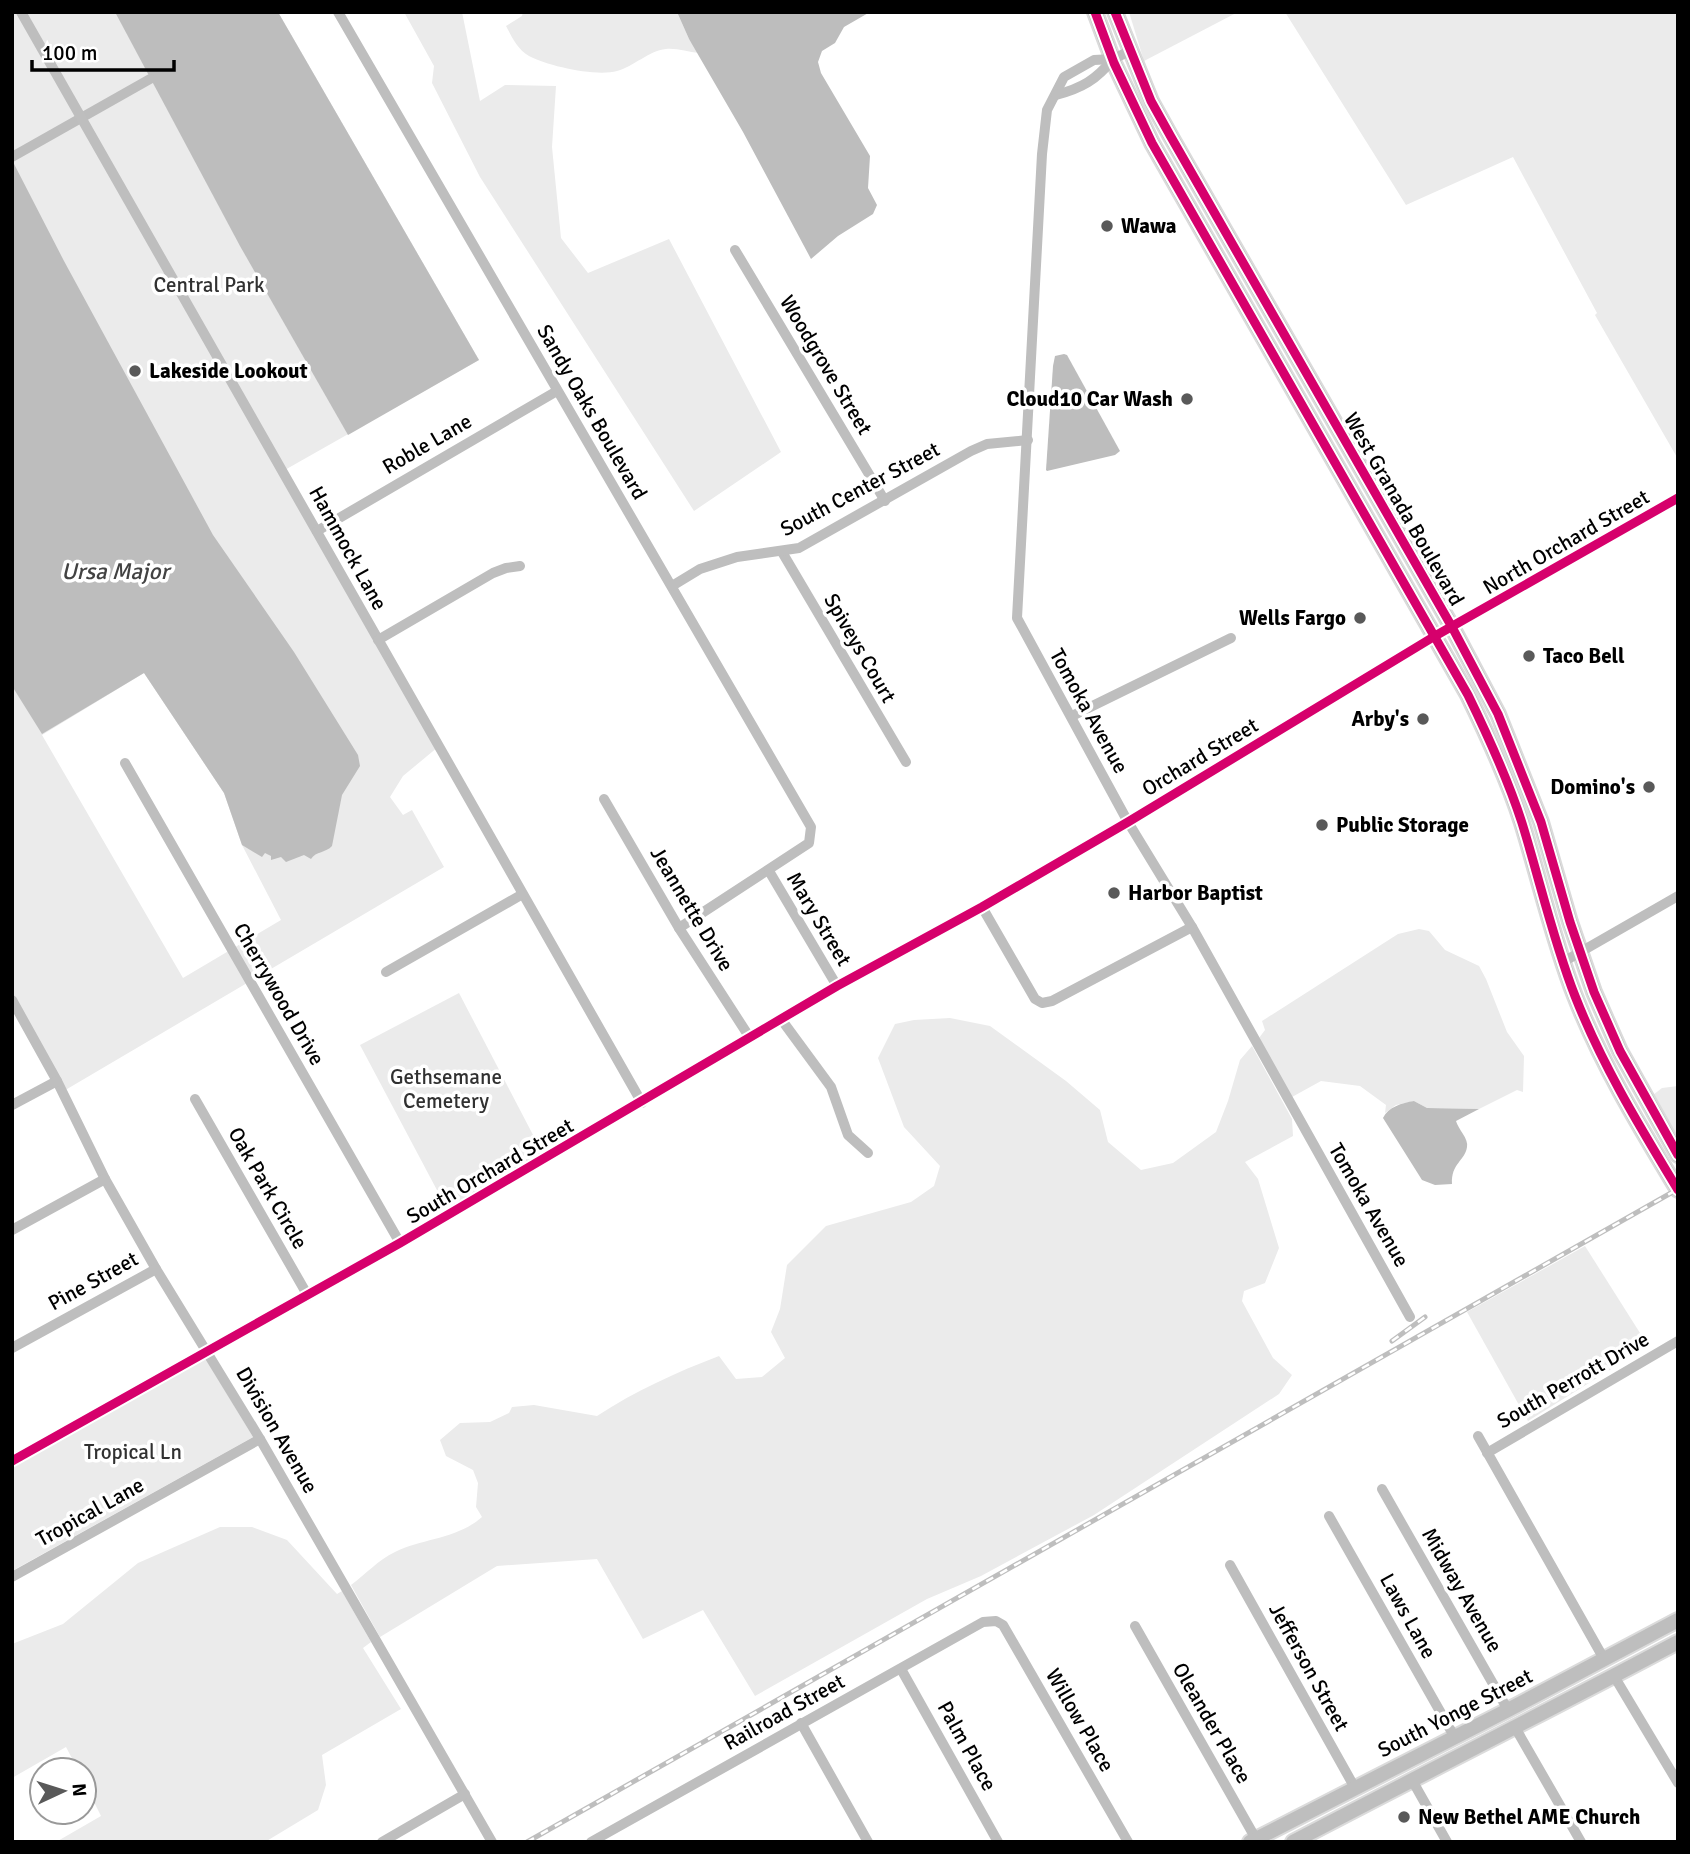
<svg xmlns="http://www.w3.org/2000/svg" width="1690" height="1854" font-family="Signika,sans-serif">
	<rect width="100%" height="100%" fill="#fff"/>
	<g fill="#ebebeb" fill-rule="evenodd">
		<path d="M 12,12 L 278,12 L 479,360 L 283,471 L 438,747 L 403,776 L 390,797 L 403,815 L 412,810 L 444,867 L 62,1092 L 12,1000 ZM 144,673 L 224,793 L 242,845 L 281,920 L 183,978 L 42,735 Z"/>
		<path d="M 404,12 L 462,12 L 480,101 L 505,85 L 556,86 L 552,147 L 561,238 L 588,273 L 669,239 L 781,452 L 694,511 L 480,177 L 432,83 L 434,66 Z"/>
		<path d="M 523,12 L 677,12 L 689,39 L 699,53 C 688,52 677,48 666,49 C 648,51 635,66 617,71 C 596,77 548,66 529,56 C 517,49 512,37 506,26 L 522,16 Z"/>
		<path d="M 1129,12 L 1238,12 L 1144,61 Z"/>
		<path d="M 1285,12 L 1678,12 L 1678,459 L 1595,315 L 1597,313 L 1513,157 L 1406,205 Z"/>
		<path d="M 1419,929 L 1429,931 L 1445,950 L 1479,966 L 1486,979 L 1507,1032 L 1524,1056 L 1523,1092 L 1517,1090 L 1479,1109 L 1427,1108 L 1414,1101 L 1396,1105 L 1385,1113 L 1386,1105 L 1360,1086 L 1321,1081 L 1292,1097 L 1259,1038 L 1265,1030 L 1262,1021 L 1398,934 Z"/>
		<path d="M 459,993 L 543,1154 L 447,1209 L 360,1045 Z"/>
		<path d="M 950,1018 L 990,1026 L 1066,1081 L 1100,1110 L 1108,1142 L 1141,1170 L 1173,1163 L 1216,1132 L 1228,1101 L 1240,1060 L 1252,1046 L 1292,1119 L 1293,1136 L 1245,1162 L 1258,1179 L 1279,1248 L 1265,1283 L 1244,1291 L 1242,1301 L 1273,1358 L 1292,1375 L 1279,1394 L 1094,1515 L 981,1576 L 927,1599 L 755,1696 L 703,1610 L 643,1639 L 597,1559 L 497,1566 L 380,1637 L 351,1585 C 366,1574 378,1560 395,1552 C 424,1538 457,1539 482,1517 L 476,1507 L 478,1483 L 473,1470 L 446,1456 L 440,1440 L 460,1423 L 490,1422 L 509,1413 L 512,1407 L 534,1405 L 597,1416 C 635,1391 677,1372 719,1356 L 736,1379 L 762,1377 L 785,1358 L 771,1332 L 780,1309 L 787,1265 L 826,1226 L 911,1202 L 934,1186 L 940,1166 L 904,1127 L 878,1058 L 895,1024 L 914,1020 Z"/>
		<path d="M 1678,1086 L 1678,1140 L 1653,1095 L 1662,1088 Z"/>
		<path d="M 1585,1246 L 1640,1333 L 1631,1350 L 1613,1368 L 1528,1421 L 1467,1312 Z"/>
		<path d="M 206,1359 L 253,1437 L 12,1571 L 12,1467 Z"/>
		<path d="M 220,1527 L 252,1527 L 287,1540 L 337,1594 L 342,1591 L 371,1642 L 363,1648 L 401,1709 L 322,1755 L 326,1785 L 318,1810 L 265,1842 L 56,1842 L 101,1816 L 84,1782 L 84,1770 L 78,1770 L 66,1747 L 12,1778 L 12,1644 L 63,1624 L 138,1563 Z"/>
	</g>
	<g fill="#bdbdbd">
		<path d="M 115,12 L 278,12 L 479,360 L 348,435 L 240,246 Z"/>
		<path d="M 677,12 L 870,12 L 844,27 L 835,43 L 822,51 L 818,62 L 821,73 L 870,156 L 868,188 L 877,205 L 873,214 L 838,236 L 811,259 L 743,132 L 689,39 Z"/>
		<path d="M 12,160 L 64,261 L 213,535 L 294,652 L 358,755 L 360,766 L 342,795 L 332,846 C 326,853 316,851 311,859 L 304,855 L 286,862 L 281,857 L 271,860 L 271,856 L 265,853 L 262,857 L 242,845 L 224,793 L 144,673 L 42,734 L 12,686 Z"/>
		<path d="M 1064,354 L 1067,355 L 1120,451 L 1115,455 L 1047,471 L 1046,470 L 1053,366 L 1055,356 Z"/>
		<path d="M 1414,1101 L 1427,1108 L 1479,1109 L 1456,1121 C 1458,1129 1469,1139 1467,1147 C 1465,1161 1451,1163 1452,1184 L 1435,1185 L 1422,1180 L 1383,1118 C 1388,1107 1402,1103 1414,1101 Z"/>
	</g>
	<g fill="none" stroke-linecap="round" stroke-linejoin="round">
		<path stroke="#bdbdbd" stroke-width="10" d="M 12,157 L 150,79"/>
		<defs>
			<g id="major">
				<path d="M 1095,12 L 1114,63 L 1152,143 L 1468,695 C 1488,736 1508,779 1522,823 C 1540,881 1553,940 1575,996 C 1602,1065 1640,1127 1678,1190"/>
				<path d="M 1115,12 L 1151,101 L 1171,137 L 1452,627 L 1498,714 L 1541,822 L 1570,922 L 1594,992 L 1620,1051 L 1678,1155"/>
				<path d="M 1250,1842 L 1508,1710 L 1678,1620"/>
				<path d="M 1293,1842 C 1421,1775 1550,1710 1678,1642"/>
			</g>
		</defs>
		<use href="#major" stroke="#dbdbdb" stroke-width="18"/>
		<g stroke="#bebebe" stroke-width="10">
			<path d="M 21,12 L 642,1103"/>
			<path d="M 338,12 L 811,827 L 809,843 L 679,928"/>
			<path d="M 1130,51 L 1113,59 L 1094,60 L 1064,77 L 1047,110 L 1042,154 L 1017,618 L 1128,822 L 1192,927 L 1410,1317"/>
			<path d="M 1056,95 C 1082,88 1096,80 1113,59"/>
			<path d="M 735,250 L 885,501"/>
			<path d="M 317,531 L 557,391"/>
			<path d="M 782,552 L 906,762"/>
			<path d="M 672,586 L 700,569 L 737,557 L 799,548 L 971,451 L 987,444 L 1028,440"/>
			<path d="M 378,640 L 493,573 L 506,568 L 520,566"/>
			<path d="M 1072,716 L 1231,638"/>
			<path d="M 125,763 L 400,1243"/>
			<path d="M 604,799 L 679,928 L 750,1038"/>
			<path d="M 769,871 L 837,986"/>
			<path d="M 982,907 L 1035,999 L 1042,1003 L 1052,1001 L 1192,927"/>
			<path d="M 1563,962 L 1678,896"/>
			<path d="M 386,972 L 521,895"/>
			<path d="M 12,1000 L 57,1081 L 105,1179 L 156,1269 L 260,1439 L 492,1842"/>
			<path d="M 781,1019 L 831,1087 L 848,1135 L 868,1153"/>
			<path d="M 195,1099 L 308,1296"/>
			<path d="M 12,1105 L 57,1081"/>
			<path d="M 12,1230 L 105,1179"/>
			<path d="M 12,1348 L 156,1269"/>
			<path d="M 1478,1436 L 1604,1659"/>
			<path d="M 1487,1453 L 1678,1341"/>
			<path d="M 12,1461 L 400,1243 L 837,986 L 982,907 L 1128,822 L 1435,636 L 1678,498"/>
			<path d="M 1382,1489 L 1508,1710"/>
			<path d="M 1329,1516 L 1454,1736"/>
			<path d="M 1230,1565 L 1355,1788"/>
			<path d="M 12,1577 L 260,1439"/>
			<path d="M 1135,1626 L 1256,1839"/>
			<path d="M 901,1669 L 998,1842"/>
			<path d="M 1614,1676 L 1678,1783"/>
			<path d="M 801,1723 L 868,1842"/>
			<path d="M 1516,1729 L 1581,1842"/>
			<path d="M 1412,1780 L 1447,1842"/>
			<path d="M 382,1842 L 465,1794"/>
			<path d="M 591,1842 L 983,1622 L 996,1621 L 1003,1625 L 1128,1842"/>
		</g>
		<use href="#major" stroke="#bebebe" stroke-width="14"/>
		<defs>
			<g id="rail">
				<path d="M 1392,1341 L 1425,1317"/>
				<path d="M 527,1842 L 1678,1189"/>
			</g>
		</defs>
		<use href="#rail" stroke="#bebebe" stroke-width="5"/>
		<use href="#rail" stroke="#fff" stroke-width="2.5" stroke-dasharray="8" stroke-linecap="butt"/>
		<defs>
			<g id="cycleway">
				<path d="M 1095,12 L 1114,63 L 1152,143 L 1468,695 C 1488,736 1508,779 1522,823 C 1540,881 1553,940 1575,996 C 1602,1065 1640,1127 1678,1190"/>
				<path d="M 1115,12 L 1151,101 L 1171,137 L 1452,627 L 1498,714 L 1541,822 L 1570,922 L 1594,992 L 1620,1051 L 1678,1155"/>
				<path d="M 12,1461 L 400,1243 L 837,986 L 982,907 L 1128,822 L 1435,636 L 1678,498"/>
			</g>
		</defs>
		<use href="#cycleway" stroke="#fff" stroke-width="13"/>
		<use href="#cycleway" stroke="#d6006c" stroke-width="9"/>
	</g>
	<g fill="#595959" stroke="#fff" stroke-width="2.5">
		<circle cx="1107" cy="226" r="7"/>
		<circle cx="135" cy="371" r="7"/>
		<circle cx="1187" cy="399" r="7"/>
		<circle cx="1360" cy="618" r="7"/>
		<circle cx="1529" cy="656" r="7"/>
		<circle cx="1423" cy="719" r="7"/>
		<circle cx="1649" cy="787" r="7"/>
		<circle cx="1322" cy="825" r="7"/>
		<circle cx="1114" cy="893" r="7"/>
		<circle cx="1404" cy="1817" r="7"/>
	</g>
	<g text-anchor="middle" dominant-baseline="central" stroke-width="7" stroke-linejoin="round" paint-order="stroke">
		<g font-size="21" font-weight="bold" fill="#000" stroke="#fff" text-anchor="start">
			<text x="1121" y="226">Wawa</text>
			<text x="149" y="371">Lakeside Lookout</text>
			<text x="1173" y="399" text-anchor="end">Cloud10 Car Wash</text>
			<text x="1346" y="618" text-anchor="end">Wells Fargo</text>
			<text x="1543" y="656">Taco Bell</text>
			<text x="1409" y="719" text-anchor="end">Arby's</text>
			<text x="1635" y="787" text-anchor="end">Domino's</text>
			<text x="1336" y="825">Public Storage</text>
			<text x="1128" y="893">Harbor Baptist</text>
			<text x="1418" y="1817">New Bethel AME Church</text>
		</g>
		<g font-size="21" fill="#313131" stroke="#fff">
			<text x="209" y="285">Central Park</text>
			<text x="446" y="1077">Gethsemane<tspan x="446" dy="24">Cemetery</tspan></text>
			<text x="133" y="1452">Tropical Ln</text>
		</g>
		<g font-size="21" fill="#000" stroke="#fff">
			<text transform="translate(826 365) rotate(59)">Woodgrove Street</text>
			<text transform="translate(592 412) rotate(60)">Sandy Oaks Boulevard</text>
			<text transform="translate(427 444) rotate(-30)">Roble Lane</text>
			<text transform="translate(860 489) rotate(-28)">South Center Street</text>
			<text transform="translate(1404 509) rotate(60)">West Granada Boulevard</text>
			<text transform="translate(1566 542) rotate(-30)">North Orchard Street</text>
			<text transform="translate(348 548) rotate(61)">Hammock Lane</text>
			<text transform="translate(860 648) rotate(60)">Spiveys Court</text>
			<text transform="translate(1089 711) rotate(61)">Tomoka Avenue</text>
			<text transform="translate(1200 757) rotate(-31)">Orchard Street</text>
			<text transform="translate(692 909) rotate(59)">Jeannette Drive</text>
			<text transform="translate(819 919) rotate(59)">Mary Street</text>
			<text transform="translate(279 994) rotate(60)">Cherrywood Drive</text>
			<text transform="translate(490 1171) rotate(-30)">South Orchard Street</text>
			<text transform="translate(268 1188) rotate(60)">Oak Park Circle</text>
			<text transform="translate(1369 1205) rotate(60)">Tomoka Avenue</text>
			<text transform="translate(93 1281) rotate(-29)">Pine Street</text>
			<text transform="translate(1573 1380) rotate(-30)">South Perrott Drive</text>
			<text transform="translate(277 1430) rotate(60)">Division Avenue</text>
			<text transform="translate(90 1512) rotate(-29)">Tropical Lane</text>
			<text transform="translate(1462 1590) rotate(60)">Midway Avenue</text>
			<text transform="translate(1408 1616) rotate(61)">Laws Lane</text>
			<text transform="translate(1309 1667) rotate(61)">Jefferson Street</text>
			<text transform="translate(784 1712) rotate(-29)">Railroad Street</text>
			<text transform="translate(1455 1713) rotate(-27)">South Yonge Street</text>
			<text transform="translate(1080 1720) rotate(60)">Willow Place</text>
			<text transform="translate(1212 1723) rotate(60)">Oleander Place</text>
			<text transform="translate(967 1746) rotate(61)">Palm Place</text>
		</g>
		<g font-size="23" font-style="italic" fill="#424242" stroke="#fff">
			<text x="115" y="571">Ursa Major</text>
		</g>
	</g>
	<rect width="1690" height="1854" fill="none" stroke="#000000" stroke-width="28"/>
	<g transform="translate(63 1791) rotate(86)"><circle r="33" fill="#ffffff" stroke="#999999" stroke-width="2"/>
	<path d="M0-5L12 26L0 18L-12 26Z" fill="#595959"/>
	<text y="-10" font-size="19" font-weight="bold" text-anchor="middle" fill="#000000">N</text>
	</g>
	<path d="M32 60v10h142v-10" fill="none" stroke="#000000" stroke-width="3.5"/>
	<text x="42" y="60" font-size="21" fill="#000000" stroke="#ffffff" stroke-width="5" paint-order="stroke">100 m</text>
</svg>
